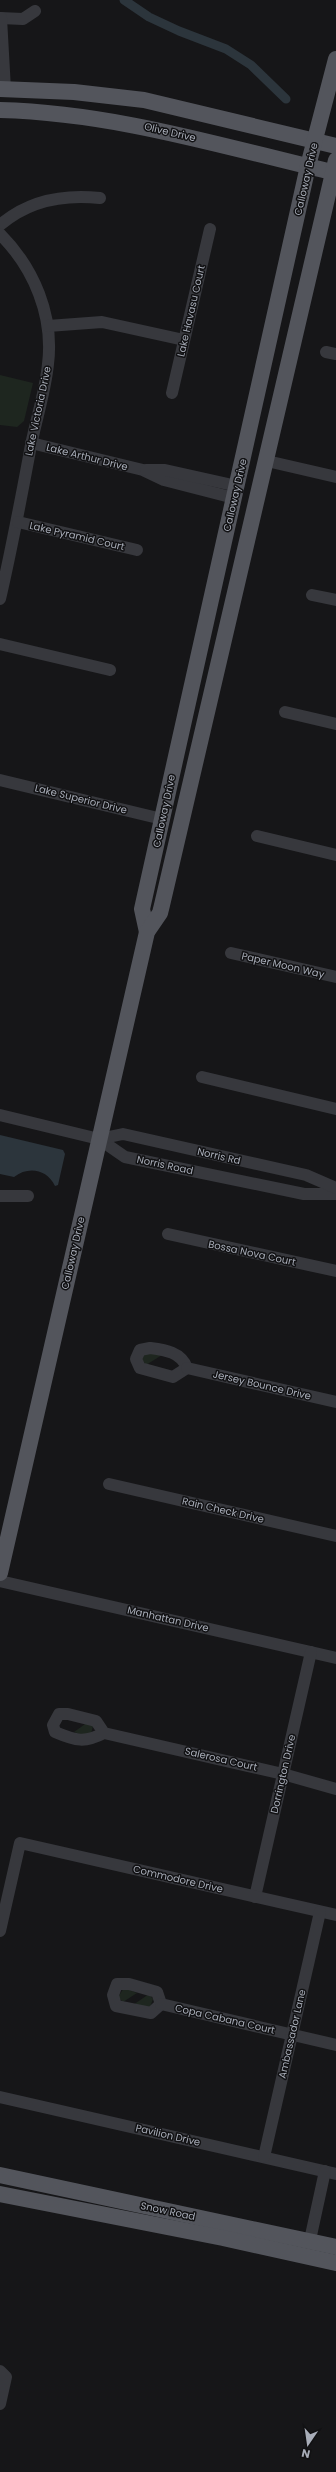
<svg xmlns="http://www.w3.org/2000/svg" width="336" height="2472" font-family="Poppins,sans-serif">
	<rect width="100%" height="100%" fill="#161618"/>
	<g fill="#1e261f">
		<path d="M 0,375 L 33,383 L 24,421 L 17,427 L 0,425 Z"/>
		<path d="M 145,1353 L 162,1355 L 146,1365 L 142,1360 Z"/>
		<path d="M 88,1722 L 93,1726 L 91,1734 L 86,1736 L 74,1732 Z"/>
		<path d="M 124,1988 L 137,1993 L 123,2002 L 118,1997 Z"/>
		<path d="M 149,1994 L 153,1999 L 150,2007 L 133,2005 Z"/>
	</g>
	<path fill="#2c353c" d="M 0,1135 L 63,1150 L 65,1154 L 58,1185 L 55,1186 C 47,1169 28,1166 14,1177 L 0,1174 Z"/>
	<g fill="none" stroke-linecap="round" stroke-linejoin="round">
		<path stroke="#2c353c" stroke-width="9" d="M 124,0 L 149,17 L 179,31 L 226,49 L 251,65 L 286,99"/>
		<g stroke="#37383d" stroke-width="12">
			<path d="M 0,18 L 23,19 L 35,11"/>
			<path d="M 1,18 L 5,89"/>
			<path d="M 0,225 C 29,200 63,194 100,198"/>
			<path d="M 0,234 C 34,268 54,316 48,364 C 45,395 34,425 29,456 C 20,504 11,552 0,599"/>
			<path d="M 48,326 L 102,322 L 184,340"/>
			<path d="M 326,352 L 336,354"/>
			<path d="M 172,393 L 210,229"/>
			<path d="M 31,443 L 143,470 L 164,480 L 234,498"/>
			<path d="M 267,461 L 336,477"/>
			<path d="M 146,470 L 165,470 L 237,486"/>
			<path d="M 18,522 L 137,550"/>
			<path d="M 312,595 L 336,600"/>
			<path d="M 0,644 L 110,670"/>
			<path d="M 285,712 L 336,724"/>
			<path d="M 0,780 L 162,819"/>
			<path d="M 257,836 L 336,855"/>
			<path d="M 231,953 L 336,977"/>
			<path d="M 202,1077 L 336,1109"/>
			<path d="M 0,1115 L 99,1139 L 125,1157 L 304,1194 L 336,1194"/>
			<path d="M 99,1139 L 123,1134 L 306,1175 L 336,1188"/>
			<path d="M 0,1196 L 28,1196"/>
			<path d="M 168,1234 L 336,1271"/>
			<path d="M 150,1348 C 165,1350 181,1352 187,1368 L 173,1377 L 140,1368 L 136,1359 L 140,1350 Z"/>
			<path d="M 187,1368 L 336,1402"/>
			<path d="M 109,1484 L 336,1536"/>
			<path d="M 0,1581 L 336,1658"/>
			<path d="M 104,1733 L 96,1721 L 68,1714 L 59,1714 L 53,1725 L 55,1732 C 76,1741 85,1743 104,1733 L 283,1774 L 336,1789"/>
			<path d="M 255,1897 L 311,1652"/>
			<path d="M 0,1931 L 20,1843 L 336,1915"/>
			<path d="M 117,1984 L 129,1984 L 157,1992 L 161,2004 L 151,2013 L 116,2006 L 113,1995 Z"/>
			<path d="M 161,2004 L 336,2045"/>
			<path d="M 0,2097 L 336,2174"/>
			<path d="M 264,2157 L 320,1912"/>
			<path d="M 310,2240 L 325,2171"/>
			<path d="M 0,2371 L 6,2377 L 0,2404"/>
		</g>
		<g stroke="#53555c" stroke-width="16">
			<path d="M 0,89 L 74,92 L 144,100 L 336,146"/>
			<path d="M 0,110 C 116,113 224,147 336,173"/>
			<path d="M 147,932 L 142,909 L 162,819 L 308,166 L 336,59"/>
			<path d="M 0,1573 L 147,932 L 160,913 L 162,905 L 336,160"/>
			<path d="M 0,2175 L 336,2247"/>
			<path d="M 0,2194 L 223,2238 L 336,2263"/>
		</g>
	</g>
	<g text-anchor="middle" dominant-baseline="central" stroke-width="3" stroke-linejoin="round" paint-order="stroke">
		<g font-size="10" fill="#a8adb8" stroke="#111113">
			<text transform="translate(170 132) rotate(13)">Olive Drive</text>
			<text transform="translate(306 179) rotate(-77)">Calloway Drive</text>
			<text transform="translate(191 311) rotate(-77)">Lake Havasu Court</text>
			<text transform="translate(38 411) rotate(-78)">Lake Victoria Drive</text>
			<text transform="translate(87 457) rotate(14)">Lake Arthur Drive</text>
			<text transform="translate(235 495) rotate(-77)">Calloway Drive</text>
			<text transform="translate(77 536) rotate(13)">Lake Pyramid Court</text>
			<text transform="translate(81 799) rotate(14)">Lake Superior Drive</text>
			<text transform="translate(164 811) rotate(-78)">Calloway Drive</text>
			<text transform="translate(283 965) rotate(13)">Paper Moon Way</text>
			<text transform="translate(219 1156) rotate(13)">Norris Rd</text>
			<text transform="translate(165 1165) rotate(12)">Norris Road</text>
			<text transform="translate(73 1253) rotate(-77)">Calloway Drive</text>
			<text transform="translate(252 1253) rotate(12)">Bossa Nova Court</text>
			<text transform="translate(262 1385) rotate(13)">Jersey Bounce Drive</text>
			<text transform="translate(223 1510) rotate(13)">Rain Check Drive</text>
			<text transform="translate(168 1619) rotate(13)">Manhattan Drive</text>
			<text transform="translate(221 1759) rotate(13)">Salerosa Court</text>
			<text transform="translate(283 1774) rotate(-77)">Dorrington Drive</text>
			<text transform="translate(178 1879) rotate(13)">Commodore Drive</text>
			<text transform="translate(225 2019) rotate(13)">Copa Cabana Court</text>
			<text transform="translate(292 2034) rotate(-77)">Ambassador Lane</text>
			<text transform="translate(168 2135) rotate(13)">Pavilion Drive</text>
			<text transform="translate(168 2211) rotate(12)">Snow Road</text>
		</g>
	</g>
	<g transform="translate(308 2444) rotate(193)" stroke="#111113" stroke-width="3" paint-order="stroke">
	<path d="M0-3L7 15L0 10L-7 15Z" fill="#a8adb8"/>
	<text y="-6" font-size="11" font-weight="bold" text-anchor="middle" fill="#a8adb8">N</text>
	</g>
</svg>
